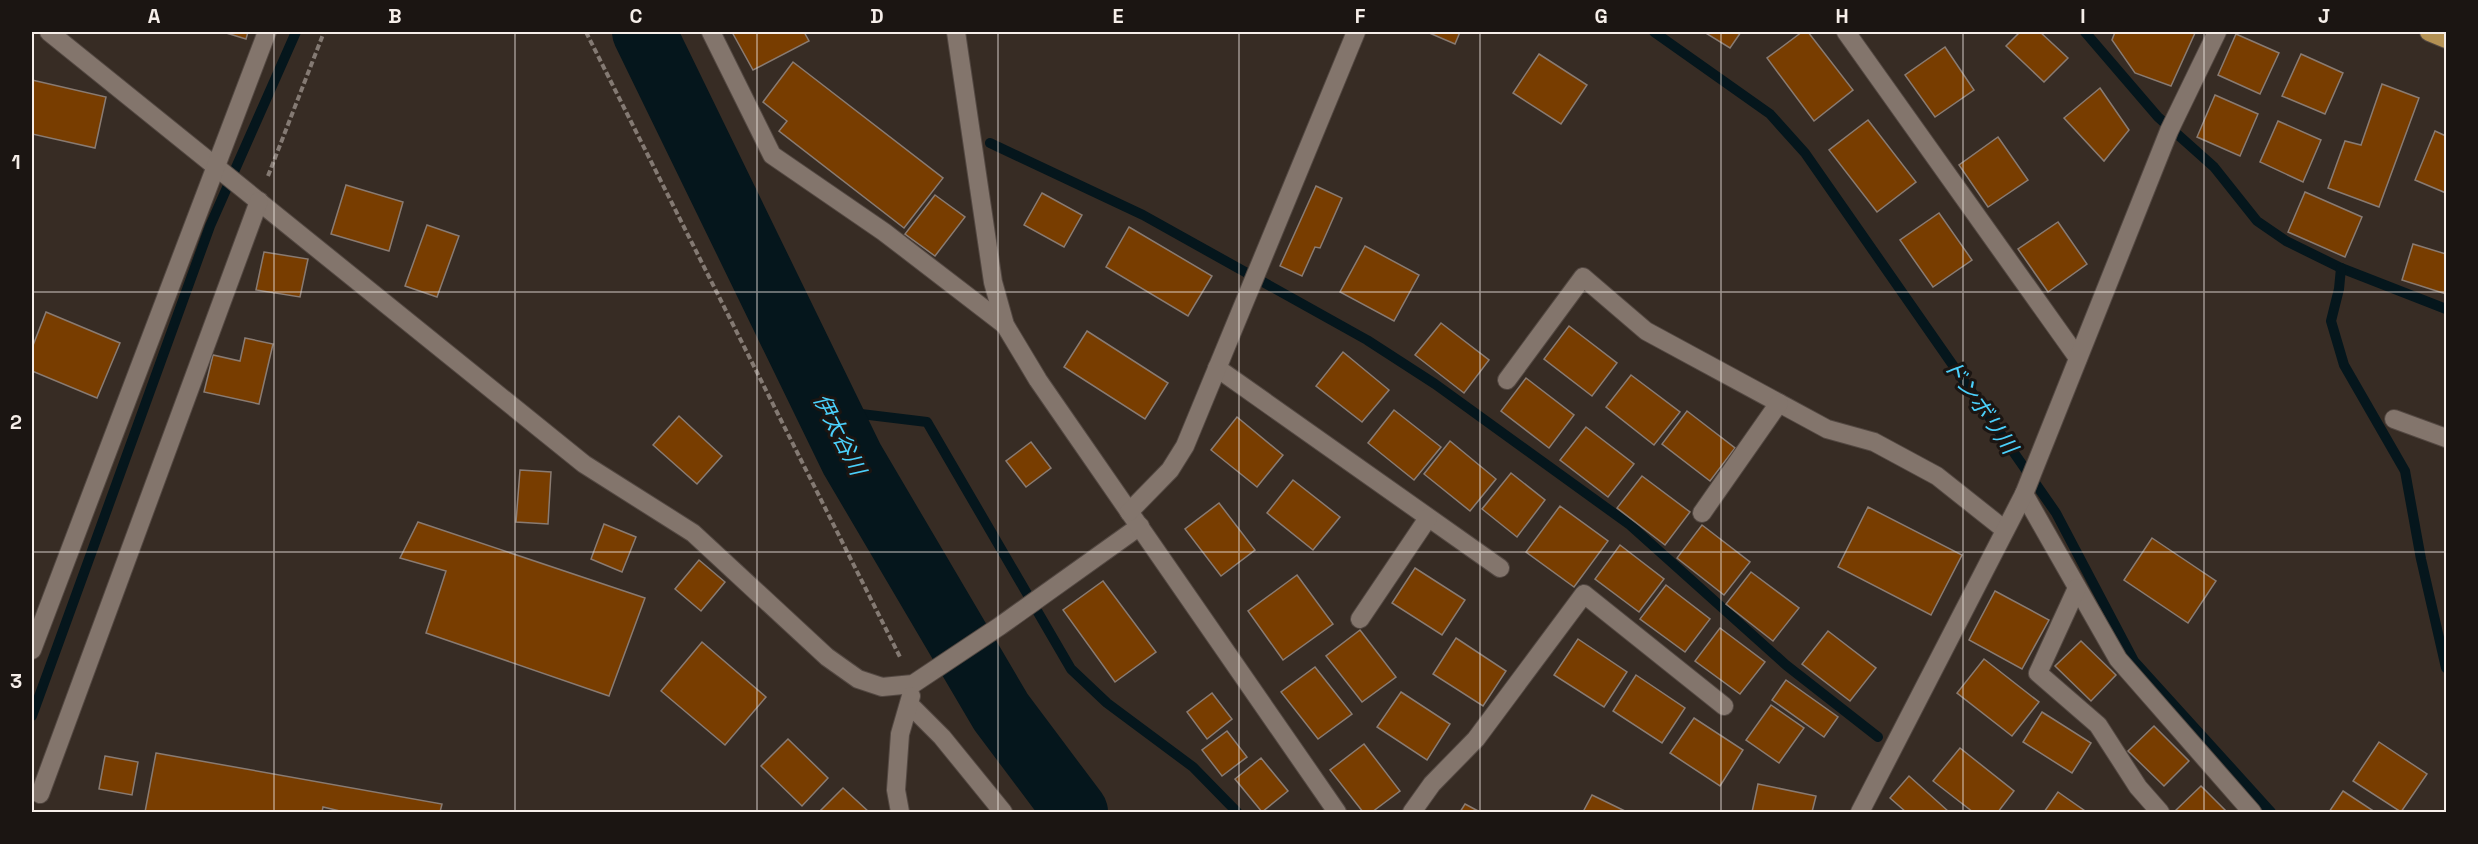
<svg xmlns="http://www.w3.org/2000/svg" width="2478" height="844" font-family="'Space Grotesk','Noto Sans JP',sans-serif">
	<rect width="100%" height="100%" fill="#372c24"/>
	<g fill="none" stroke-linecap="round" stroke-linejoin="round">
		<g stroke="#05161c" stroke-width="10">
			<path d="M 1654,32 L 1770,114 L 1805,153 L 2056,513 L 2134,661 L 2271,812"/>
			<path d="M 2085,32 L 2158,117 L 2214,167 L 2257,221 L 2286,241 L 2341,268 L 2446,309"/>
			<path d="M 990,143 L 1143,215 L 1367,340 L 1435,384 L 1630,525 L 1786,665 L 1878,737"/>
			<path d="M 2341,268 L 2339,289 L 2331,321 L 2344,365 L 2405,471 L 2421,559 L 2446,668"/>
			<path d="M 828,410 L 927,422 L 1071,669 L 1107,703 L 1193,767 L 1237,812"/>
			<path d="M 32,716 L 210,226 L 296,32"/>
		</g>
		<path stroke="#05161c" stroke-width="64" d="M 644,32 L 852,459 L 1001,712 L 1076,812"/>
	</g>
	<g fill="#783d00" stroke="#897b72" stroke-width="1.5">
		<path d="M 223,32 L 248,32 L 246,39 Z"/>
		<path d="M 732,32 L 804,32 L 809,41 L 753,70 Z"/>
		<path d="M 1427,32 L 1460,32 L 1455,44 Z"/>
		<path d="M 1704,32 L 1741,32 L 1730,48 Z"/>
		<path d="M 1802,32 L 1808,32 L 1853,90 L 1814,121 L 1767,58 Z"/>
		<path d="M 2020,32 L 2040,32 L 2068,58 L 2044,82 L 2006,46 Z"/>
		<path d="M 2115,32 L 2191,32 L 2195,33 L 2171,86 L 2135,73 L 2112,40 Z"/>
		<path d="M 2236,34 L 2279,53 L 2260,94 L 2218,75 Z"/>
		<path d="M 1945,47 L 1974,90 L 1935,117 L 1905,75 Z"/>
		<path d="M 1539,54 L 1587,85 L 1561,124 L 1513,93 Z"/>
		<path d="M 2301,54 L 2343,73 L 2325,114 L 2282,96 Z"/>
		<path d="M 793,62 L 943,178 L 904,228 L 779,131 L 787,121 L 763,102 Z"/>
		<path d="M 32,80 L 106,97 L 95,148 L 32,134 Z"/>
		<path d="M 2382,84 L 2419,98 L 2379,207 L 2328,188 L 2345,141 L 2361,145 Z"/>
		<path d="M 2100,88 L 2129,130 L 2104,161 L 2064,118 Z"/>
		<path d="M 2215,95 L 2258,114 L 2240,156 L 2197,137 Z"/>
		<path d="M 1868,120 L 1916,182 L 1877,212 L 1829,150 Z"/>
		<path d="M 2278,121 L 2321,140 L 2303,182 L 2260,162 Z"/>
		<path d="M 2435,131 L 2446,136 L 2446,193 L 2415,180 Z"/>
		<path d="M 1998,137 L 2028,180 L 1988,207 L 1959,165 Z"/>
		<path d="M 346,185 L 403,202 L 389,251 L 331,234 Z"/>
		<path d="M 1316,186 L 1342,198 L 1320,248 L 1315,247 L 1302,276 L 1280,266 Z"/>
		<path d="M 2305,192 L 2362,217 L 2345,257 L 2288,232 Z"/>
		<path d="M 1042,193 L 1082,215 L 1064,247 L 1024,225 Z"/>
		<path d="M 935,195 L 965,217 L 935,256 L 905,234 Z"/>
		<path d="M 1939,213 L 1972,260 L 1933,287 L 1900,240 Z"/>
		<path d="M 2058,222 L 2087,264 L 2048,292 L 2018,249 Z"/>
		<path d="M 427,225 L 459,236 L 437,297 L 405,286 Z"/>
		<path d="M 1129,227 L 1212,276 L 1188,316 L 1106,267 Z"/>
		<path d="M 2413,244 L 2446,254 L 2446,294 L 2402,280 Z"/>
		<path d="M 1365,246 L 1419,275 L 1394,321 L 1340,292 Z"/>
		<path d="M 264,252 L 308,259 L 300,297 L 256,290 Z"/>
		<path d="M 46,312 L 120,343 L 97,398 L 32,371 L 32,348 Z"/>
		<path d="M 1441,323 L 1489,360 L 1464,393 L 1415,355 Z"/>
		<path d="M 1569,326 L 1617,363 L 1592,396 L 1544,359 Z"/>
		<path d="M 1087,331 L 1168,383 L 1145,419 L 1064,367 Z"/>
		<path d="M 245,338 L 273,344 L 259,404 L 204,392 L 213,355 L 240,361 Z"/>
		<path d="M 1343,352 L 1389,390 L 1362,422 L 1316,386 Z"/>
		<path d="M 1631,375 L 1680,412 L 1654,445 L 1606,407 Z"/>
		<path d="M 1526,378 L 1574,415 L 1549,448 L 1501,411 Z"/>
		<path d="M 1394,410 L 1441,447 L 1414,480 L 1368,443 Z"/>
		<path d="M 1687,411 L 1735,448 L 1710,481 L 1662,444 Z"/>
		<path d="M 679,416 L 722,456 L 697,484 L 653,445 Z"/>
		<path d="M 1237,417 L 1283,455 L 1257,487 L 1211,450 Z"/>
		<path d="M 1586,427 L 1634,464 L 1608,497 L 1560,460 Z"/>
		<path d="M 1450,441 L 1496,479 L 1470,511 L 1424,474 Z"/>
		<path d="M 1031,442 L 1051,468 L 1026,487 L 1006,461 Z"/>
		<path d="M 520,470 L 551,472 L 548,524 L 516,522 Z"/>
		<path d="M 1511,473 L 1545,500 L 1517,537 L 1482,509 Z"/>
		<path d="M 1642,476 L 1690,512 L 1665,545 L 1617,508 Z"/>
		<path d="M 1293,480 L 1340,517 L 1313,550 L 1267,513 Z"/>
		<path d="M 1219,503 L 1255,550 L 1221,576 L 1185,529 Z"/>
		<path d="M 1560,506 L 1608,541 L 1574,587 L 1526,552 Z"/>
		<path d="M 1868,507 L 1962,555 L 1931,615 L 1838,567 Z"/>
		<path d="M 418,522 L 645,598 L 609,696 L 426,633 L 446,571 L 400,558 Z"/>
		<path d="M 604,524 L 636,537 L 622,572 L 591,559 Z"/>
		<path d="M 1702,525 L 1750,562 L 1724,595 L 1677,558 Z"/>
		<path d="M 2152,538 L 2216,581 L 2188,623 L 2124,580 Z"/>
		<path d="M 1620,545 L 1664,579 L 1639,612 L 1595,579 Z"/>
		<path d="M 699,560 L 725,582 L 701,611 L 675,589 Z"/>
		<path d="M 1415,568 L 1465,600 L 1442,635 L 1392,603 Z"/>
		<path d="M 1751,572 L 1799,608 L 1773,641 L 1726,604 Z"/>
		<path d="M 1297,575 L 1333,624 L 1283,660 L 1248,611 Z"/>
		<path d="M 1103,581 L 1156,652 L 1115,682 L 1063,610 Z"/>
		<path d="M 1666,585 L 1710,619 L 1685,652 L 1640,619 Z"/>
		<path d="M 1995,591 L 2049,620 L 2022,669 L 1969,640 Z"/>
		<path d="M 1720,628 L 1765,662 L 1740,694 L 1695,661 Z"/>
		<path d="M 1360,630 L 1396,677 L 1362,702 L 1326,656 Z"/>
		<path d="M 1828,631 L 1876,668 L 1850,701 L 1802,664 Z"/>
		<path d="M 1456,638 L 1506,671 L 1483,706 L 1433,674 Z"/>
		<path d="M 1578,639 L 1627,672 L 1604,707 L 1554,675 Z"/>
		<path d="M 2081,641 L 2116,675 L 2091,701 L 2055,666 Z"/>
		<path d="M 702,642 L 766,697 L 725,745 L 661,691 Z"/>
		<path d="M 1984,659 L 2039,702 L 2012,736 L 1957,693 Z"/>
		<path d="M 1315,667 L 1352,714 L 1318,739 L 1281,692 Z"/>
		<path d="M 1636,675 L 1685,708 L 1662,743 L 1613,711 Z"/>
		<path d="M 1786,680 L 1838,717 L 1824,737 L 1772,700 Z"/>
		<path d="M 1401,692 L 1450,724 L 1427,760 L 1377,727 Z"/>
		<path d="M 1212,693 L 1232,719 L 1207,739 L 1187,712 Z"/>
		<path d="M 1771,705 L 1804,728 L 1779,763 L 1746,740 Z"/>
		<path d="M 2042,712 L 2091,743 L 2072,773 L 2023,742 Z"/>
		<path d="M 1694,718 L 1743,750 L 1720,786 L 1670,753 Z"/>
		<path d="M 2154,726 L 2189,761 L 2164,786 L 2128,751 Z"/>
		<path d="M 1227,731 L 1247,757 L 1222,776 L 1202,750 Z"/>
		<path d="M 788,739 L 828,778 L 802,806 L 761,766 Z"/>
		<path d="M 2379,742 L 2427,774 L 2401,812 L 2353,781 Z"/>
		<path d="M 1364,744 L 1400,791 L 1372,812 L 1363,812 L 1330,770 Z"/>
		<path d="M 1960,748 L 2014,791 L 1998,812 L 1973,812 L 1933,781 Z"/>
		<path d="M 156,753 L 442,804 L 440,812 L 344,812 L 323,807 L 322,812 L 145,812 Z"/>
		<path d="M 105,756 L 138,762 L 132,795 L 99,789 Z"/>
		<path d="M 1261,758 L 1288,791 L 1262,812 L 1235,779 Z"/>
		<path d="M 1909,776 L 1948,811 L 1946,812 L 1906,812 L 1890,798 Z"/>
		<path d="M 1758,784 L 1816,796 L 1812,812 L 1752,812 Z"/>
		<path d="M 2201,786 L 2227,812 L 2175,811 Z"/>
		<path d="M 843,788 L 869,812 L 819,812 Z"/>
		<path d="M 2343,791 L 2375,812 L 2329,812 Z"/>
		<path d="M 2058,792 L 2085,811 L 2083,812 L 2044,812 Z"/>
		<path d="M 1592,795 L 1627,812 L 1583,812 Z"/>
		<path d="M 1465,804 L 1480,812 L 1460,812 Z"/>
	</g>
	<g fill="none" stroke-linecap="round" stroke-linejoin="round">
		<defs>
			<g id="minor">
				<path d="M 49,32 L 584,464 L 693,533 L 827,657 L 858,679 L 882,687 L 913,684 L 1000,626 L 1140,526"/>
				<path d="M 711,32 L 772,155 L 884,232 L 1005,325"/>
				<path d="M 956,32 L 993,282 L 1005,325 L 1038,380 L 1337,812"/>
				<path d="M 1846,32 L 2078,358"/>
				<path d="M 1217,368 L 1500,568"/>
				<path d="M 1507,380 L 1583,277 L 1646,331 L 1827,429 L 1874,442 L 1937,476 L 2005,530"/>
				<path d="M 2394,419 L 2446,438"/>
				<path d="M 2024,494 L 2118,659 L 2252,812"/>
				<path d="M 1129,512 L 1170,470 L 1185,446 L 1356,32"/>
				<path d="M 1702,513 L 1779,403"/>
				<path d="M 2077,588 L 2038,673 L 2098,725 L 2138,787 L 2160,812"/>
				<path d="M 1360,619 L 1428,518"/>
				<path d="M 32,650 L 267,32"/>
				<path d="M 910,705 L 942,737 L 1003,812"/>
				<path d="M 40,794 L 259,201"/>
				<path d="M 900,812 L 896,790 L 900,734 L 911,696"/>
				<path d="M 1412,812 L 1432,784 L 1476,739 L 1584,594 L 1724,706"/>
				<path d="M 1860,812 L 2024,494 L 2169,131 L 2217,32"/>
			</g>
			<path id="major" d="M 2429,32 L 2446,39"/>
		</defs>
		<use href="#minor" stroke="#534842" stroke-width="20"/>
		<use href="#major" stroke="#534842" stroke-width="20"/>
		<g stroke="#847a73" stroke-width="4" stroke-dasharray="6 3" stroke-linecap="butt">
			<path d="M 586,32 L 901,659"/>
			<path d="M 268,176 L 324,32"/>
		</g>
		<use href="#minor" stroke="#83756c" stroke-width="18"/>
		<use href="#major" stroke="#b49153" stroke-width="18"/>
	</g>
	<path fill="none" stroke="#f6eee9" stroke-width="1.5" stroke-opacity="0.55" d="M 274,32 L 274,812M 515,32 L 515,812M 757,32 L 757,812M 998,32 L 998,812M 1239,32 L 1239,812M 1480,32 L 1480,812M 1721,32 L 1721,812M 1963,32 L 1963,812M 2204,32 L 2204,812M 32,292 L 2446,292M 32,552 L 2446,552"/>
	<g text-anchor="middle" dominant-baseline="central" stroke-width="6" stroke-linejoin="round" paint-order="stroke">
		<g font-size="22" font-style="italic" fill="#4bd0fb" stroke="#1b1512">
			<text transform="translate(1981 406) rotate(55)">ドンボリ川</text>
			<text transform="translate(840 434) rotate(63)">伊太谷川</text>
		</g>
	</g>
	<rect width="2478" height="844" fill="none" stroke="#1b1512" stroke-width="66"/>
	<rect x="33" y="33" width="2412" height="778" fill="none" stroke="#f6eee9" stroke-width="2"/>
	<g font-size="20" text-anchor="middle" font-weight="bold" fill="#f6eee9">
		<text x="154" y="23">A</text>
		<text x="395" y="23">B</text>
		<text x="636" y="23">C</text>
		<text x="877" y="23">D</text>
		<text x="1118" y="23">E</text>
		<text x="1360" y="23">F</text>
		<text x="1601" y="23">G</text>
		<text x="1842" y="23">H</text>
		<text x="2083" y="23">I</text>
		<text x="2324" y="23">J</text>
		<text x="16" y="169">1</text>
		<text x="16" y="429">2</text>
		<text x="16" y="688">3</text>
	</g>
</svg>
